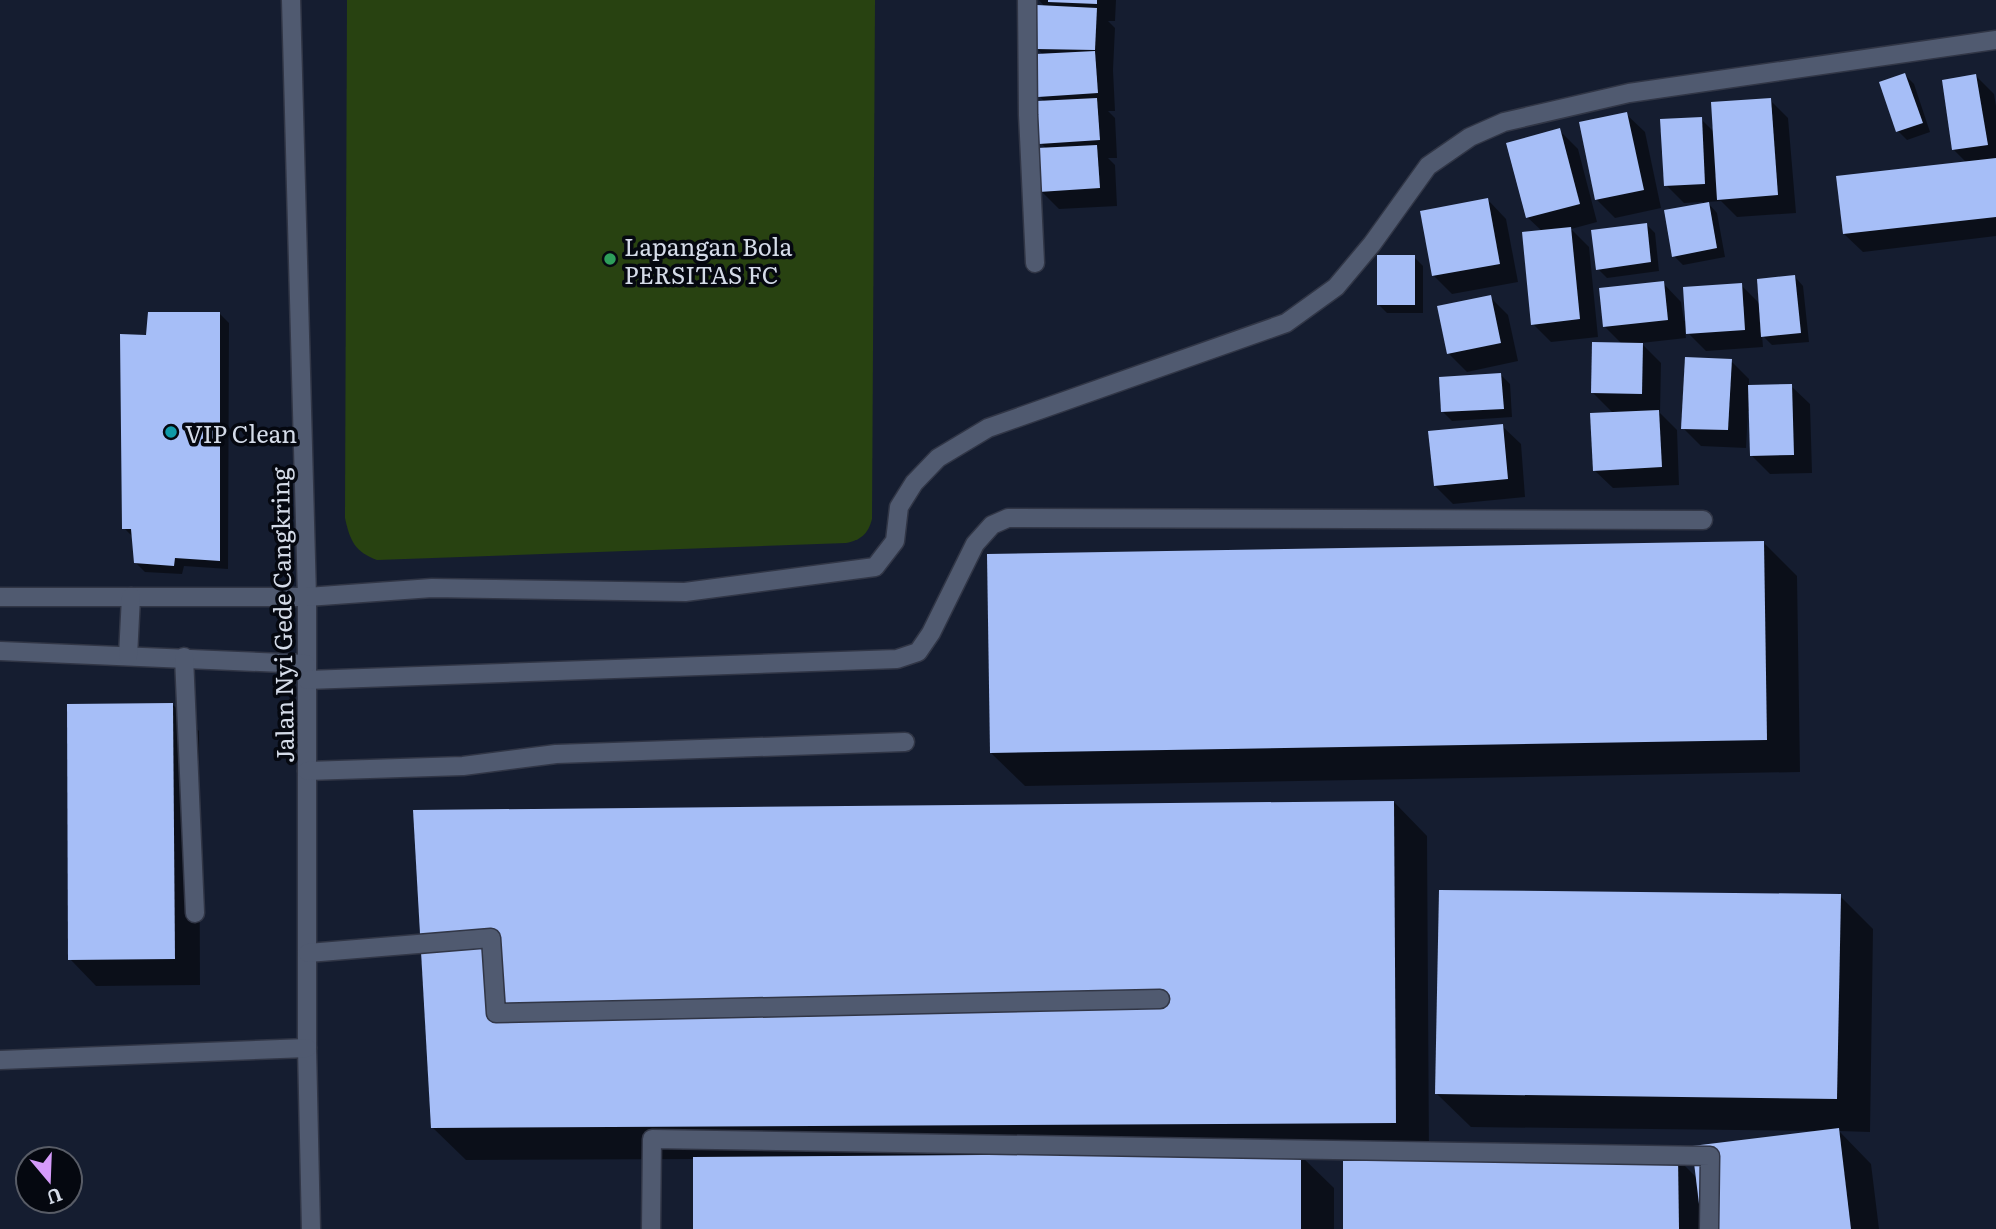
<svg xmlns="http://www.w3.org/2000/svg" width="1996" height="1229" font-family="Literata,serif">
	<rect width="100%" height="100%" fill="#151d30"/>
	<path fill="#284211" d="M 347,0 L 875,0 L 872,519 C 868,534 861,540 846,543 L 377,560 C 355,552 350,541 345,518 Z"/>
	<g fill="#0007">
		<path d="M 1039,0 L 1116,0 L 1115,21 L 1108,21 L 1115,28 L 1113,70 L 1115,111 L 1108,111 L 1115,118 L 1117,158 L 1108,158 L 1115,165 L 1117,206 L 1059,209 L 1041,191 L 1047,149 L 1041,143 L 1045,102 L 1040,97 L 1043,55 L 1037,48 L 1045,7 Z"/>
		<path d="M 1905,75 L 1914,84 L 1930,132 L 1907,140 L 1898,131 Z"/>
		<path d="M 1976,76 L 1994,94 L 1996,106 L 1996,236 L 1863,252 L 1844,234 L 1967,163 L 1954,150 Z"/>
		<path d="M 1770,100 L 1788,118 L 1796,213 L 1737,217 L 1721,201 L 1707,202 L 1717,213 L 1725,257 L 1683,265 L 1674,256 L 1703,202 L 1684,203 L 1666,185 L 1701,119 L 1714,132 Z"/>
		<path d="M 1626,114 L 1645,132 L 1661,208 L 1615,218 L 1597,200 Z"/>
		<path d="M 1559,130 L 1578,149 L 1597,222 L 1571,229 L 1589,247 L 1598,337 L 1551,342 L 1533,324 L 1542,231 L 1527,217 Z"/>
		<path d="M 1488,200 L 1506,219 L 1518,282 L 1452,294 L 1433,275 Z"/>
		<path d="M 1646,224 L 1655,233 L 1659,271 L 1607,278 L 1598,269 Z"/>
		<path d="M 1414,257 L 1423,266 L 1423,313 L 1387,313 L 1378,304 Z"/>
		<path d="M 1795,277 L 1803,286 L 1809,342 L 1772,345 L 1762,335 L 1763,347 L 1706,351 L 1685,330 L 1686,338 L 1641,343 L 1661,363 L 1660,413 L 1677,430 L 1679,485 L 1613,488 L 1594,470 L 1614,414 L 1593,393 L 1622,344 L 1605,327 L 1663,283 L 1681,302 L 1684,321 L 1741,285 L 1760,304 Z"/>
		<path d="M 1490,297 L 1508,315 L 1518,361 L 1467,372 L 1449,354 Z"/>
		<path d="M 220,314 L 229,323 L 228,569 L 184,566 L 182,574 L 145,572 L 136,563 L 134,538 L 124,528 L 148,336 Z"/>
		<path d="M 1731,361 L 1749,379 L 1749,387 L 1791,386 L 1810,404 L 1812,473 L 1770,474 L 1751,455 L 1750,411 L 1748,411 L 1746,448 L 1701,446 L 1683,428 Z"/>
		<path d="M 1501,375 L 1510,384 L 1512,417 L 1452,421 L 1443,412 Z"/>
		<path d="M 1502,426 L 1521,444 L 1525,497 L 1453,504 L 1435,486 Z"/>
		<path d="M 1764,543 L 1797,576 L 1800,772 L 1025,786 L 991,753 Z"/>
		<path d="M 173,705 L 199,731 L 200,985 L 96,986 L 70,959 Z"/>
		<path d="M 1394,802 L 1427,836 L 1429,1156 L 1302,1157 L 1334,1188 L 1334,1229 L 695,1229 L 695,1159 L 466,1160 L 432,1127 Z"/>
		<path d="M 1840,896 L 1873,929 L 1870,1132 L 1839,1131 L 1871,1164 L 1879,1229 L 1345,1229 L 1677,1158 L 1698,1179 L 1813,1133 L 1813,1131 L 1471,1127 L 1437,1094 Z"/>
	</g>
	<g fill="#a6bef7">
		<path d="M 1048,0 L 1097,0 L 1097,4 L 1048,2 Z"/>
		<path d="M 1037,5 L 1097,8 L 1095,50 L 1035,49 Z"/>
		<path d="M 1095,51 L 1098,93 L 1038,97 L 1036,54 Z"/>
		<path d="M 1905,73 L 1923,123 L 1896,132 L 1879,82 Z"/>
		<path d="M 1976,74 L 1988,145 L 1952,150 L 1942,80 Z"/>
		<path d="M 1097,98 L 1100,140 L 1039,144 L 1037,101 Z"/>
		<path d="M 1771,98 L 1778,195 L 1717,200 L 1711,102 Z"/>
		<path d="M 1627,112 L 1644,190 L 1595,200 L 1579,122 Z"/>
		<path d="M 1702,117 L 1705,184 L 1664,186 L 1660,119 Z"/>
		<path d="M 1560,128 L 1580,204 L 1526,218 L 1506,143 Z"/>
		<path d="M 1097,145 L 1100,188 L 1039,192 L 1037,148 Z"/>
		<path d="M 1996,158 L 1996,217 L 1843,234 L 1836,176 Z"/>
		<path d="M 1488,198 L 1500,264 L 1432,276 L 1420,211 Z"/>
		<path d="M 1709,202 L 1717,248 L 1672,257 L 1664,210 Z"/>
		<path d="M 1647,223 L 1651,262 L 1596,270 L 1591,230 Z"/>
		<path d="M 1571,227 L 1580,319 L 1531,325 L 1522,232 Z"/>
		<rect x="1377" y="255" width="38" height="50"/>
		<path d="M 1795,275 L 1801,333 L 1761,337 L 1757,279 Z"/>
		<path d="M 1664,281 L 1668,320 L 1603,327 L 1599,288 Z"/>
		<path d="M 1742,283 L 1745,330 L 1686,334 L 1683,287 Z"/>
		<path d="M 1491,295 L 1501,343 L 1447,354 L 1437,306 Z"/>
		<path d="M 148,312 L 220,312 L 220,561 L 175,558 L 174,566 L 134,563 L 131,529 L 122,529 L 120,334 L 146,335 Z"/>
		<path d="M 1592,342 L 1643,343 L 1642,394 L 1591,393 Z"/>
		<path d="M 1685,357 L 1732,359 L 1728,430 L 1681,429 Z"/>
		<path d="M 1501,373 L 1504,409 L 1441,412 L 1439,377 Z"/>
		<path d="M 1792,384 L 1794,455 L 1750,456 L 1748,385 Z"/>
		<path d="M 1659,410 L 1662,467 L 1593,471 L 1590,413 Z"/>
		<path d="M 1503,424 L 1508,479 L 1434,486 L 1428,431 Z"/>
		<path d="M 1764,541 L 1767,740 L 990,753 L 987,554 Z"/>
		<path d="M 173,703 L 175,959 L 68,960 L 67,704 Z"/>
		<path d="M 1394,801 L 1396,1123 L 431,1128 L 413,810 Z"/>
		<path d="M 1439,890 L 1841,894 L 1837,1099 L 1435,1094 Z"/>
		<path d="M 1839,1128 L 1851,1229 L 1702,1229 L 1692,1146 Z"/>
		<path d="M 1301,1153 L 1301,1229 L 693,1229 L 693,1157 Z"/>
		<path d="M 1678,1156 L 1679,1229 L 1343,1229 L 1343,1161 Z"/>
	</g>
	<g fill="none" stroke-linecap="round" stroke-linejoin="round">
		<defs>
			<g id="minor">
				<path d="M 291,0 L 307,597 L 307,1048 L 311,1229"/>
				<path d="M 1027,0 L 1028,115 L 1035,263"/>
				<path d="M 0,597 L 307,597 L 432,588 L 685,592 L 875,567 L 895,541 L 899,507 L 914,483 L 938,458 L 988,428 L 1286,323 L 1336,287 L 1372,244 L 1428,166 L 1470,137 L 1504,122 L 1629,93 L 1996,40"/>
				<path d="M 0,651 L 306,664"/>
				<path d="M 128,656 L 131,597"/>
				<path d="M 184,657 L 195,913"/>
				<path d="M 307,680 L 897,659 L 918,652 L 931,633 L 975,544 L 992,525 L 1008,518 L 1703,520"/>
				<path d="M 307,771 L 463,766 L 556,754 L 905,742"/>
				<path d="M 308,953 L 491,938 L 496,1013 L 1160,999"/>
				<path d="M 0,1060 L 307,1048"/>
				<path d="M 651,1229 L 652,1139 L 1710,1156 L 1709,1229"/>
			</g>
		</defs>
		<use href="#minor" stroke="#313646" stroke-width="21"/>
		<use href="#minor" stroke="#505a70" stroke-width="18"/>
	</g>
	<circle fill="#2e9e5b" stroke="#050810" stroke-width="2.5" cx="610" cy="259" r="7"/>
	<circle fill="#0f9aa8" stroke="#050810" stroke-width="2.5" cx="171" cy="432" r="7"/>
	<g text-anchor="middle" dominant-baseline="central" stroke-width="7" stroke-linejoin="round" paint-order="stroke">
		<g font-size="24" fill="#d4dbe8" stroke="#050810" text-anchor="start">
			<text x="624" y="245">Lapangan Bola<tspan x="624" dy="28">PERSITAS FC</tspan></text>
			<text x="185" y="432">VIP Clean</text>
		</g>
		<g font-size="24" fill="#d4dbe8" stroke="#050810">
			<text transform="translate(281 615) rotate(-91)">Jalan Nyi Gede Cangkring</text>
		</g>
	</g>
	<g transform="translate(49 1180) rotate(161)"><circle r="33" fill="#050810" stroke="#585c66" stroke-width="2"/>
	<path d="M0-5L12 26L0 18L-12 26Z" fill="#d59bfa"/>
	<text y="-10" font-size="19" font-weight="bold" text-anchor="middle" fill="#d4dbe8">U</text>
	</g>
</svg>
